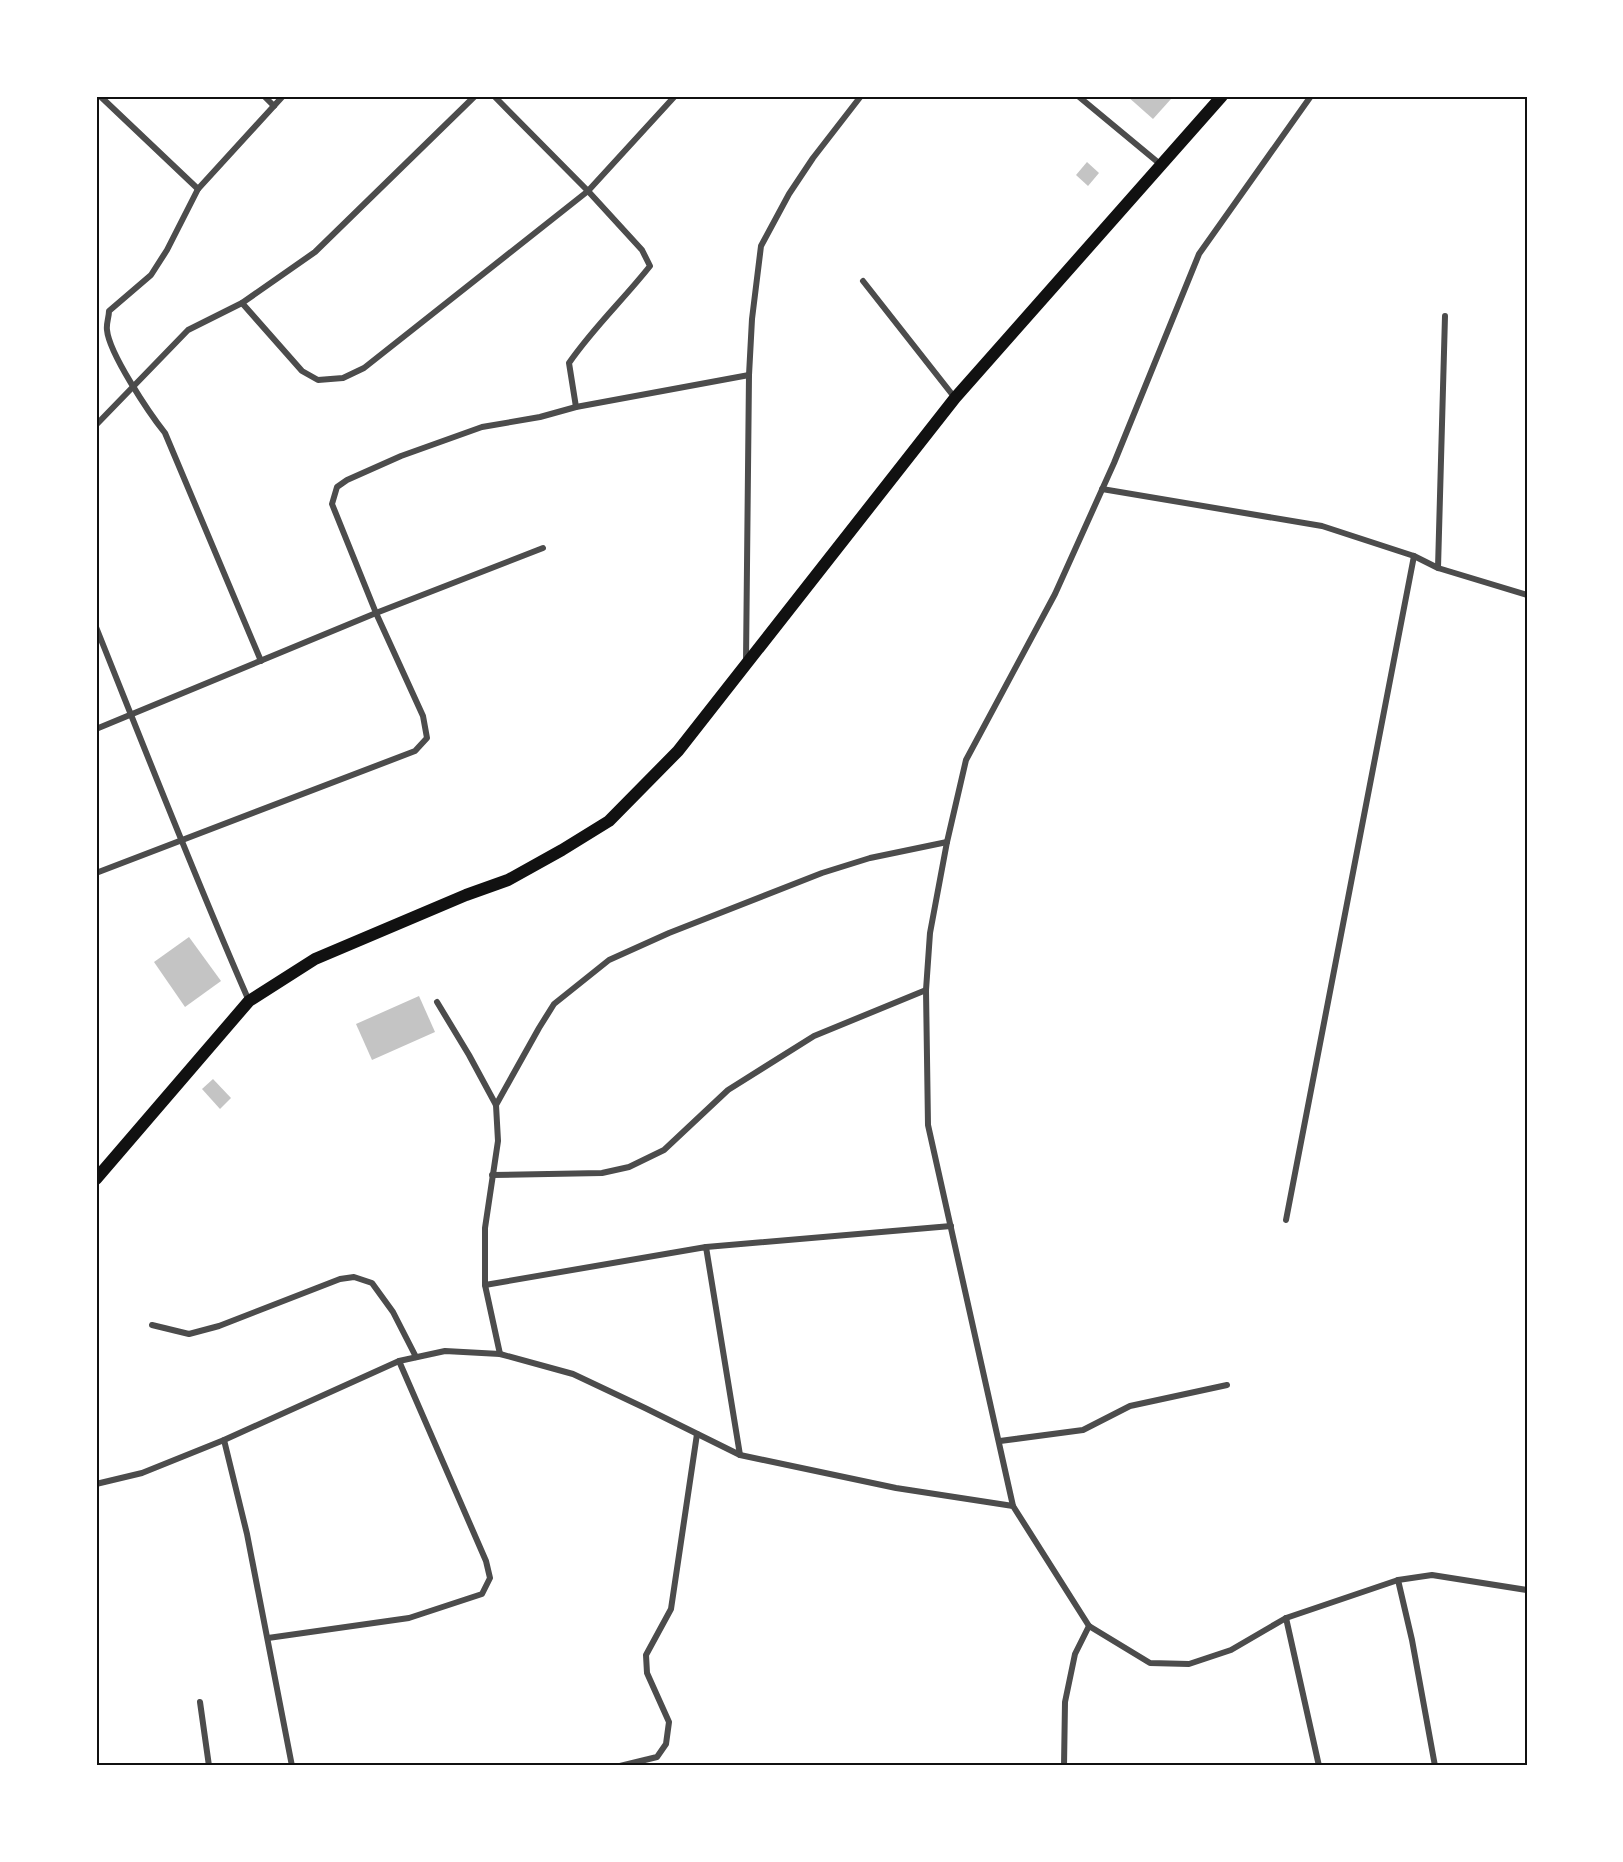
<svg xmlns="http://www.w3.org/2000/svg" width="1623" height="1862" font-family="'Fira Sans',sans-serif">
	<rect width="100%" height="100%" fill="#fff"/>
	<g fill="#c4c4c4">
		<path d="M 1127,96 L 1168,96 L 1171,99 L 1153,119 Z"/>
		<path d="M 1087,162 L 1099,173 L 1088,186 L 1076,175 Z"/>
		<path d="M 189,937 L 221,981 L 185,1007 L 154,962 Z"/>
		<path d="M 419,996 L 435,1032 L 372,1060 L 356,1024 Z"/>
		<path d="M 213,1079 L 231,1098 L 220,1109 L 202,1089 Z"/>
	</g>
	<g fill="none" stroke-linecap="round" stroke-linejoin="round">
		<g stroke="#4c4c4c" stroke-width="6">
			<path d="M 100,96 L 198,189"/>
			<path d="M 264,96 L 274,106"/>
			<path d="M 494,96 L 588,191 L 642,250 L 650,266 C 624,299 593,328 569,363 L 576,407"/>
			<path d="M 1078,96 L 1160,164"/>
			<path d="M 863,281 L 955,398"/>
			<path d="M 242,303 L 302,371 L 318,380 L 343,378 L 364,368 L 588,191 L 675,96"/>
			<path d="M 96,425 L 188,330 L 242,303 L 315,252 L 475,96"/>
			<path d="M 1102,489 L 1322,526 L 1414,556 L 1286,1220"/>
			<path d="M 1414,556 L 1438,568 L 1445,316"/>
			<path d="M 1438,568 L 1527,595"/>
			<path d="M 96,627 C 146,752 195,878 249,1001"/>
			<path d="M 261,661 L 165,433 C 149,413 109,353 107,330 C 106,324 109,317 109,311 L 151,275 L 167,250 L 198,189 L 283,96"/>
			<path d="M 746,661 L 749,375 L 752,319 L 761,246 L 789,194 L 813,158 L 861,96"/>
			<path d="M 96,729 L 376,613 L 543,548"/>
			<path d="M 96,873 L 415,751 L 427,738 L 423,716 L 376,613 L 332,504 L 337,487 L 347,480 L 401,456 L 482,427 L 540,417 L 576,407 L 749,375"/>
			<path d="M 437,1002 L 469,1055 L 496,1105 L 498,1141 L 485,1228 L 485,1285 L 500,1354"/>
			<path d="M 496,1105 L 539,1028 L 554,1004 L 609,960 L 669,933 L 822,873 L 870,858 L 947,842"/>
			<path d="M 492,1175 L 602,1173 L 629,1167 L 664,1150 L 728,1090 L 814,1036 L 926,990"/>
			<path d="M 706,1247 L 951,1226"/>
			<path d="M 485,1285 L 706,1247 L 740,1455"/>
			<path d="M 152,1325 L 189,1334 L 219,1326 L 340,1279 L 354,1277 L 372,1283 L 393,1312 L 416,1357"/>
			<path d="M 224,1440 L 247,1534 L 292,1766"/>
			<path d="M 1000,1441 L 1083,1430 L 1130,1406 L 1227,1385"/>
			<path d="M 96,1484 L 142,1473 L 224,1440 L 399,1361 L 445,1351 L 500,1354 L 573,1374 L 645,1408 L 740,1455 L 896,1488 L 1013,1506 L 1089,1626 L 1150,1663 L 1189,1664 L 1231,1650 L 1286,1618 L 1398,1580 L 1432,1575 L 1527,1590"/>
			<path d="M 1013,1506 L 928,1125 L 926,990 L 930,933 L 947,842 L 966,760 L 1055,594 L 1114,463 L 1199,254 L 1311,96"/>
			<path d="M 1398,1580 L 1412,1640 L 1435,1766"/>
			<path d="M 1286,1618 L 1319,1766"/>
			<path d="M 268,1638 L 409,1618 L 482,1594 L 490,1578 L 486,1561 L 399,1361"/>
			<path d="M 200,1702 L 209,1766"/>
			<path d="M 620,1766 L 657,1757 L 666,1744 L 669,1722 L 647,1673 L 646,1655 L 671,1609 L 697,1434"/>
			<path d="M 1064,1766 L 1065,1702 L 1075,1654 L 1089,1626"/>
		</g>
		<path stroke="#111" stroke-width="12" d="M 96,1179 L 249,1001 L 315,959 L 466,895 L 508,880 L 562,850 L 609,821 L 678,751 L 955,398 L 1222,96"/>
	</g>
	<rect width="1623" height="1862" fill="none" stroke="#ffffff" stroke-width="195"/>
	<rect x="98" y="98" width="1428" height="1666" fill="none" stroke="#111" stroke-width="2"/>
</svg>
